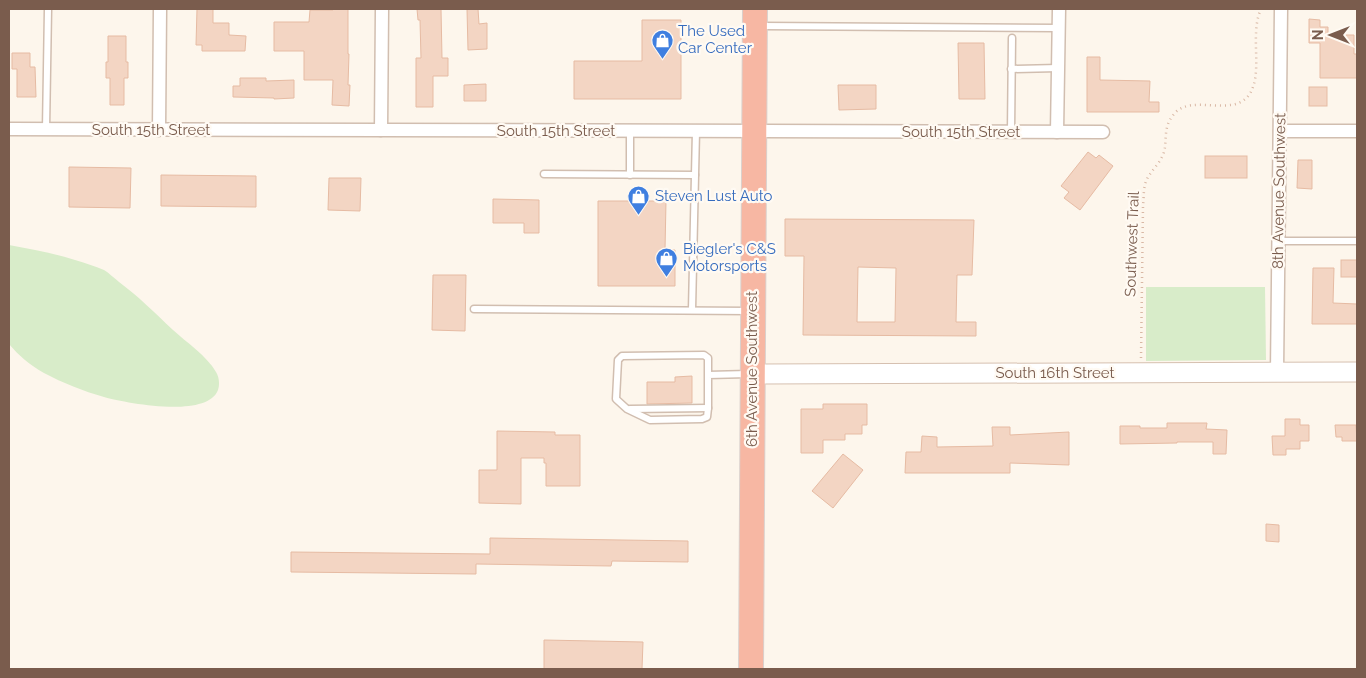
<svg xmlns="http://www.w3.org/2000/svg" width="1366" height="678" font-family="Raleway,sans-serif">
	<rect width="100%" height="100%" fill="#fdf6ec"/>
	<g fill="#d8ecc9">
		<path d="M 9,245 C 31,249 53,253 75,260 C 85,263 95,266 104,270 C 109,273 114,278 119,282 C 138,296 155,313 173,330 C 186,342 207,356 216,372 C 219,377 220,384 218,390 C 207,419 126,403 104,397 C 83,391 63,383 44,373 C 30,365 19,356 9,344 Z"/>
		<path d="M 1146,287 L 1265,287 L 1266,360 L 1146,361 Z"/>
	</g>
	<g fill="#f3d5c3" stroke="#e6bba3" fill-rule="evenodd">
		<path d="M 197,9 L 213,9 L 213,23 L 229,23 L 229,35 L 246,36 L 245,51 L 202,51 L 202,45 L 196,45 Z"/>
		<path d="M 333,9 L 348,9 L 348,54 L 349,54 L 348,85 L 350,85 L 349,106 L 332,105 L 333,80 L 304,80 L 304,51 L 274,51 L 274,22 L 309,22 L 310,10 L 333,10 Z"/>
		<path d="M 417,9 L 441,9 L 442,58 L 448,58 L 448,76 L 433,76 L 433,107 L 416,107 L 416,58 L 421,58 L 420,20 L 418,20 Z"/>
		<path d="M 467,9 L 478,9 L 479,24 L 487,23 L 487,49 L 468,50 Z"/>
		<path d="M 1309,19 L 1320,20 L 1320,27 L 1328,27 L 1328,35 L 1354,35 L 1354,54 L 1357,54 L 1357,78 L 1320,78 L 1320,43 L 1309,43 Z"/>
		<path d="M 642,20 L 681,20 L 681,99 L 574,99 L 574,61 L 642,61 Z"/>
		<path d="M 108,36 L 126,36 L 126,62 L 128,62 L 128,78 L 124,78 L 124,105 L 110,105 L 110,78 L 106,78 L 106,62 L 108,62 Z"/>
		<path d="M 958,43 L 984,43 L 985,99 L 959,99 Z"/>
		<path d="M 12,53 L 30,53 L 30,67 L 35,67 L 36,97 L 17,97 L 17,69 L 12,69 Z"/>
		<path d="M 1087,57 L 1100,57 L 1100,80 L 1150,81 L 1149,102 L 1159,102 L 1159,112 L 1087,112 Z"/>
		<path d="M 240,78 L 266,78 L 266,81 L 294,80 L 294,98 L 274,99 L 274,98 L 233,97 L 233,86 L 240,86 Z"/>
		<path d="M 486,84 L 486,101 L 464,101 L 464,85 Z"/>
		<path d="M 838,85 L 876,85 L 876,109 L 839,110 Z"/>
		<rect x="1309" y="87" width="18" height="19"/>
		<path d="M 1088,152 L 1096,158 L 1099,155 L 1113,166 L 1080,210 L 1064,198 L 1069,192 L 1061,186 Z"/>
		<rect x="1205" y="156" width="42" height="22"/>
		<path d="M 1298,160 L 1312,160 L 1312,189 L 1297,188 Z"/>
		<path d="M 69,167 L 131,168 L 130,208 L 69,207 Z"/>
		<path d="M 161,175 L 256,176 L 256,207 L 161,206 Z"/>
		<path d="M 329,178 L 361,178 L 360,211 L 328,210 Z"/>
		<path d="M 493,199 L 539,200 L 539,233 L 524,233 L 524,223 L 493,223 Z"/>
		<path d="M 598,201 L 666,201 L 665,250 L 675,250 L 675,286 L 598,286 Z"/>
		<path d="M 785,219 L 974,220 L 972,275 L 957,275 L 956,322 L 976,322 L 976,336 L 803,335 L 804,256 L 785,256 ZM 858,267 L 896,268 L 895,322 L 857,322 Z"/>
		<rect x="1341" y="260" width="16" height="17"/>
		<path d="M 1313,268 L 1334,268 L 1333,303 L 1357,304 L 1357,324 L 1312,324 Z"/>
		<path d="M 433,275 L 466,275 L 465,331 L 432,330 Z"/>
		<path d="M 692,376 L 692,403 L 647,404 L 647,382 L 675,382 L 675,377 Z"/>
		<path d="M 823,404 L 867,404 L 867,425 L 862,425 L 862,434 L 845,434 L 845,440 L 823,440 L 823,453 L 801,453 L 801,409 L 823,409 Z"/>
		<path d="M 1285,419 L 1300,419 L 1300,425 L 1309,425 L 1309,441 L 1300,441 L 1300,449 L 1286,449 L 1286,455 L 1273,455 L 1272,436 L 1285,436 Z"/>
		<path d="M 1167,423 L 1207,423 L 1206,429 L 1227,430 L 1226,454 L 1213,454 L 1213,442 L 1177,442 L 1177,443 L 1120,444 L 1120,426 L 1140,426 L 1140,428 L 1167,428 Z"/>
		<path d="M 1335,425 L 1356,425 L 1357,441 L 1342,441 L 1342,437 L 1336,437 Z"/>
		<path d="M 992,427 L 1010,427 L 1010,435 L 1069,432 L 1069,465 L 1010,463 L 1010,473 L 905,473 L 906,452 L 921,452 L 922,436 L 937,437 L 937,447 L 993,446 Z"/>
		<path d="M 497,431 L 555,432 L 555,435 L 580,435 L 580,486 L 546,486 L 546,463 L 544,463 L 544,458 L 521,458 L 521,504 L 479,503 L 479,470 L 497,470 Z"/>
		<path d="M 843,454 L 863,470 L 833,508 L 812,491 Z"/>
		<path d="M 1266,524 L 1279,525 L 1279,542 L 1266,541 Z"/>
		<path d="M 490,538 L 688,541 L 688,562 L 612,561 L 611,566 L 476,564 L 476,574 L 291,572 L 291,552 L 490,554 Z"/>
		<path d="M 544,640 L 643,642 L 642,669 L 544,669 Z"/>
	</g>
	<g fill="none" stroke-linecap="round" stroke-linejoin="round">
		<defs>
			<g id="lane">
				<path d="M 758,26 L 1058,28"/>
				<path d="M 1011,69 L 1058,68"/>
				<path d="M 46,129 L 48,9"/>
				<path d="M 630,131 L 630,175"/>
				<path d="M 1011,132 L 1012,38"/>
				<path d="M 544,174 L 695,175 L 692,310"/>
				<path d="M 695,175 L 696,131"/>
				<path d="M 1279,241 L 1357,241"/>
				<path d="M 474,309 L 750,311"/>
				<path d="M 708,375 L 708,408 L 707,417 L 702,419 L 650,420 L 627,409 L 616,399 L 618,360 L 622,356 L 704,355 L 708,358 L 708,375 L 748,374"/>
				<path d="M 630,409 L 708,408"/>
			</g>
			<g id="street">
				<path d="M 9,129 L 1103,132"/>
				<path d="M 159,130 L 160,9"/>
				<path d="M 381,130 L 382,9"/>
				<path d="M 1280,131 L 1357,131"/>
				<path d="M 1057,132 L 1059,9"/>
				<path d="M 1277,372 L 1281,9"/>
			</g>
			<path id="secondary" d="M 752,374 L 1357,372"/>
			<path id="highway" d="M 751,669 L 755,9"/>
		</defs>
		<use href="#lane" stroke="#d1beb0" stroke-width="9"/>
		<use href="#street" stroke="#d1beb0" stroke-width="15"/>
		<use href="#secondary" stroke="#d6c0b0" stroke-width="21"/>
		<use href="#highway" stroke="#dad1cd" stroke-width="26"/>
		<path stroke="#d9b8a5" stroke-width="2.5" stroke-dasharray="1 4" stroke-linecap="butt" d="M 1141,358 L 1143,206 C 1144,197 1143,187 1147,179 C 1151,171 1158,165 1162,157 C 1169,144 1161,129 1174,114 C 1191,93 1232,118 1249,95 C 1264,73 1249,35 1261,9"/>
		<use href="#lane" stroke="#fff" stroke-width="6"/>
		<use href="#street" stroke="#fff" stroke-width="12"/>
		<use href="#secondary" stroke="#fff" stroke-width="19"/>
		<use href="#highway" stroke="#f7b7a3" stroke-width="24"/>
	</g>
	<defs>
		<symbol id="shop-pin" viewBox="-11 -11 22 30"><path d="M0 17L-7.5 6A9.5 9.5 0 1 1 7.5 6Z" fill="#3f7fe0" stroke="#fffaf3"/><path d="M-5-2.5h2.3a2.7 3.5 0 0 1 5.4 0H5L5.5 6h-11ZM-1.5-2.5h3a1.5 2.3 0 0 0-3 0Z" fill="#fff"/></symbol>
	</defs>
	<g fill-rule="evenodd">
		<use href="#shop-pin" x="650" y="28" width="25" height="34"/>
		<use href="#shop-pin" x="626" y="184" width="25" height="34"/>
		<use href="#shop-pin" x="654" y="246" width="25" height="34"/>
	</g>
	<g text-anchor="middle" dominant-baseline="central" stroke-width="4.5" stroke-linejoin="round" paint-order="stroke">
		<g font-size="15" fill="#366cbe" stroke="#fffaf3" text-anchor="start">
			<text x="678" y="31">The Used<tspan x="678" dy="17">Car Center</tspan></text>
			<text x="655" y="196">Steven Lust Auto</text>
			<text x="683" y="249">Biegler's C&amp;S<tspan x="683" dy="17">Motorsports</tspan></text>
		</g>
		<g font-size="15" fill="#7a5c4d" stroke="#fffaf3">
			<text x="151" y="130">South 15th Street</text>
			<text x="556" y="131">South 15th Street</text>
			<text x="961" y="132">South 15th Street</text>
			<text transform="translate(1279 191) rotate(-89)">8th Avenue Southwest</text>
			<text transform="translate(1132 244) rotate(-88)">Southwest Trail</text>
			<text transform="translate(752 369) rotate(-90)">6th Avenue Southwest</text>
			<text x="1055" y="373">South 16th Street</text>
		</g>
	</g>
	<rect width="1366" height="678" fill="none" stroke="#7a5c4d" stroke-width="20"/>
	<g transform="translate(1331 35) rotate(270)" stroke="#fffaf3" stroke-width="4" paint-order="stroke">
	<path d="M0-4L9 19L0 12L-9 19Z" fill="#7a5c4d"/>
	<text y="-8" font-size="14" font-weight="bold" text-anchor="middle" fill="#7a5c4d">N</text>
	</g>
</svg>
